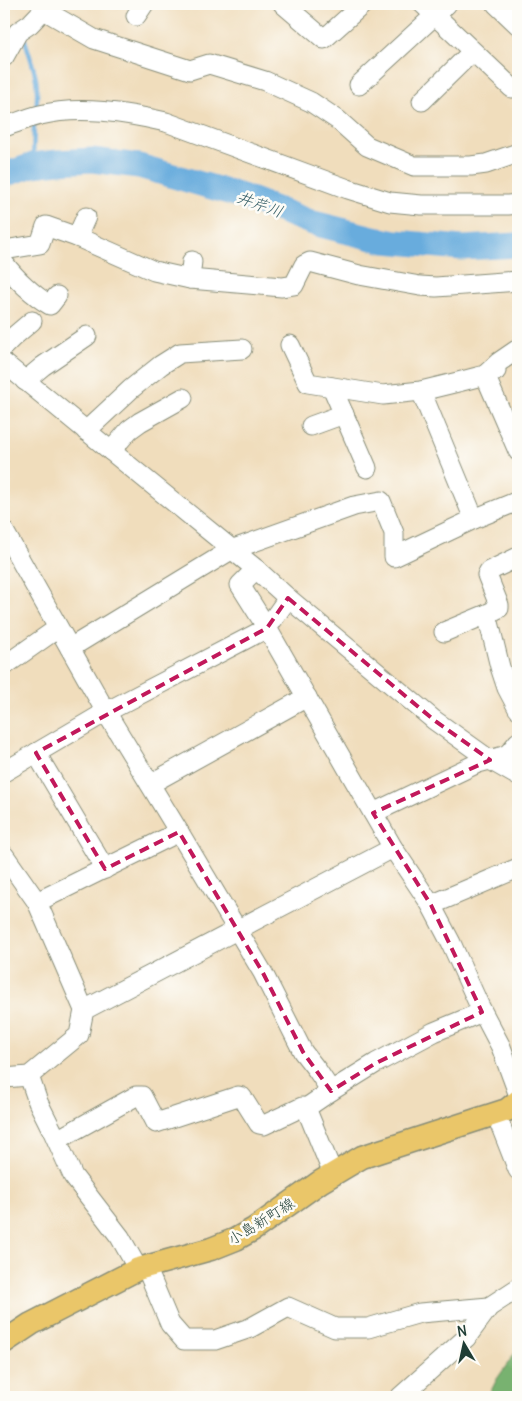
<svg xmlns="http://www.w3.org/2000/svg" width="522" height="1401" font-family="Delius,'Klee One',sans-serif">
	<rect width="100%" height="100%" fill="#fdfcf7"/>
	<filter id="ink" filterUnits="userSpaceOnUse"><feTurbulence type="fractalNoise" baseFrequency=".02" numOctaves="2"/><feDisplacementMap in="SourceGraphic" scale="10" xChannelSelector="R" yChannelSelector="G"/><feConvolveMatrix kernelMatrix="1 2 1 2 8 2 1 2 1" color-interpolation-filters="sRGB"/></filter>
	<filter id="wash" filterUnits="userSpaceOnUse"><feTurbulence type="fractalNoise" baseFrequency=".0096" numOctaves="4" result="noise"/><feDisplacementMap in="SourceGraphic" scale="20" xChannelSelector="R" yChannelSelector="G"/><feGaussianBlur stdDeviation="1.12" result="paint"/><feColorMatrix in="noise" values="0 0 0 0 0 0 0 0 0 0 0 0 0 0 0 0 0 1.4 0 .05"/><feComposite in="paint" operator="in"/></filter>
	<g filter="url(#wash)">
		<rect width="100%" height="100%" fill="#f0ddbc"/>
		<path fill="#78b270" stroke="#4c7852" d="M 518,1352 L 518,1397 L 488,1397 L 497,1379 L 515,1353 Z"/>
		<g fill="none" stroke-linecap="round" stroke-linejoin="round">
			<g stroke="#68acdd" stroke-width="4.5">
				<path d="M 20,38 L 25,40 C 33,67 40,81 36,110"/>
				<path d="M 33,165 L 34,123"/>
			</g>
			<path stroke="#68acdd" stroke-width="25" d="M 4,175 L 33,165 L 58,162 L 92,160 L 139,166 L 242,196 L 313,223 L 385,241 L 462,248 L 518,245"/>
		</g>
	</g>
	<g filter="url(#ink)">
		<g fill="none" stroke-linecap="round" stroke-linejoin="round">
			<defs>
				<g id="minor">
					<path d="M 283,4 L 324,39 L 363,4"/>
					<path d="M 423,4 L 512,88"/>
					<path d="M 496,4 L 518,25"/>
					<path d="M 516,4 L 518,5"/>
					<path d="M 45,8 L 49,13 L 94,39 L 190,70 L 209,64 L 265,81 L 311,102 L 338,120 L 367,146 L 414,166 L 471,166 L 486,164 L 518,153"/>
					<path d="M 136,16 L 144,4"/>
					<path d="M 4,57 L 18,32 L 30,24 L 49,4"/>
					<path d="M 359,85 L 447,4"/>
					<path d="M 422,101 L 472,52"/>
					<path d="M 4,127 C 16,123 28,118 40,115 C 80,105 127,113 166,122 L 348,189 L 390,202 L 421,205 L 508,205 L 518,204"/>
					<path d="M 77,237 L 86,217"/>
					<path d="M 4,250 L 40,244 L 46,226 L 77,237 L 154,271 L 190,279 L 282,287 L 294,285 L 304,265 L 310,262 L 359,275 L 420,286 L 436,287 L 518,281"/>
					<path d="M 4,263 C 15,278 34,296 50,305 L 57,296"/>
					<path d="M 190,279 L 192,261"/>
					<path d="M 290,345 L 308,383 L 383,395 L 421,391 L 462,381 L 485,375 L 499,362 L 518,349"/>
					<path d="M 4,346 L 12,338 L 32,321"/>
					<path d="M 4,363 L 111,451 L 256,569 L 288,598 L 434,720 L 490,760 L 518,776"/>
					<path d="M 496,371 L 485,375 L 518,451"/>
					<path d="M 25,381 L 43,366 L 87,336"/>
					<path d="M 332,387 L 367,468"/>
					<path d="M 421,391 L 474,519"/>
					<path d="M 311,426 L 344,414"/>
					<path d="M 86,431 L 131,389 L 161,365 L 180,353 L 242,349"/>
					<path d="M 111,451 L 129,430 L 140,422 L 183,398"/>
					<path d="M 4,531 L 106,712 L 179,832 L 263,973 L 303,1052 L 317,1070 L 331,1091 L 306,1108"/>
					<path d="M 256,569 L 240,585 L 267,628 L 393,848 L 431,905 L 451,943 L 480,1007 L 501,1047 L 518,1093"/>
					<path d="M 487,614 L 500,667 L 507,688 L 518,709"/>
					<path d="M 444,632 L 487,614 L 499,608 L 499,605 L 487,575 L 489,571 L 518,557"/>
					<path d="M 70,648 L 231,550 L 354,506 L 381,501 L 394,533 L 394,557 L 474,519 L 518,501"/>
					<path d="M 4,666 L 58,628"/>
					<path d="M 36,753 L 105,869"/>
					<path d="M 4,772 L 106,712 L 267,628 L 288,598"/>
					<path d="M 150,784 L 307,697"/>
					<path d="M 373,813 L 478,763 L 504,756 L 509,753 L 518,742"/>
					<path d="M 4,855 L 37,902 L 179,832"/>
					<path d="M 37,902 L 84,1010"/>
					<path d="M 431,905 L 518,868"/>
					<path d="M 29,1076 L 38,1102 L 53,1132 L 73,1176 L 120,1237 L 138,1269"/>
					<path d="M 4,1078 L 29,1076 L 79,1035 L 84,1010 L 393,848"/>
					<path d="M 331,1091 L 376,1063 L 434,1032 L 482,1012"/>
					<path d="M 496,1114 L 518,1170"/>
					<path d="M 57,1140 L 136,1096 L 142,1096 L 156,1123 L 238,1096 L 242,1097 L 259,1124 L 264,1125 L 302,1107 L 306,1108 L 333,1174"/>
					<path d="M 146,1267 L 170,1324 L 184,1340 L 215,1340 L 250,1328 L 288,1307 L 335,1328 L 368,1328 L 420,1313 L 489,1307"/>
					<path d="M 400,1397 L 466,1338 L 489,1307 L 518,1288"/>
				</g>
				<path id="major" d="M 4,1342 L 31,1324 L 138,1269 L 211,1249 L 236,1239 L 254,1229 L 320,1182 L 362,1157 L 507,1110 L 518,1101"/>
			</defs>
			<use href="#minor" stroke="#888d78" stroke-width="21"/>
			<use href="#major" stroke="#888d78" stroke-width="25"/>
			<use href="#minor" stroke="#fff" stroke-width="19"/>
			<use href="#major" stroke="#eac669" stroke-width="22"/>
		</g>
	</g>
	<path fill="none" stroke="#c2185b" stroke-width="4" stroke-dasharray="10 6" stroke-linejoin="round" d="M 288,598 L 434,720 L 490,760 L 373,813 L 431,905 L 482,1012 L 376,1063 L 331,1091 L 303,1052 L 263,973 L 179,832 L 105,869 L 36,753 L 267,628 Z"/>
	<g text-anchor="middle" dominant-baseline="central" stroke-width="5" stroke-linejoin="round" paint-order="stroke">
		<g font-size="15" fill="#1f3d34" stroke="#fdfcf7">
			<text transform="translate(261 1221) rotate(-32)">小島新町線</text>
		</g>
		<g font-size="16" font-style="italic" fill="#355e67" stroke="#fdfcf7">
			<text transform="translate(260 204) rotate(20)">井芹川</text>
		</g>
	</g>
	<rect width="522" height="1401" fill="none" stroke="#fdfcf7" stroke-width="20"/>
	<g transform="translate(464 1344) rotate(351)" stroke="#fdfcf7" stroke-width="4" paint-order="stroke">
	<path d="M0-4L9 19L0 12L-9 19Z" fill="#1f3d34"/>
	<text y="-8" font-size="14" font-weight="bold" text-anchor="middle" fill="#1f3d34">N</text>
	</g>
</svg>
